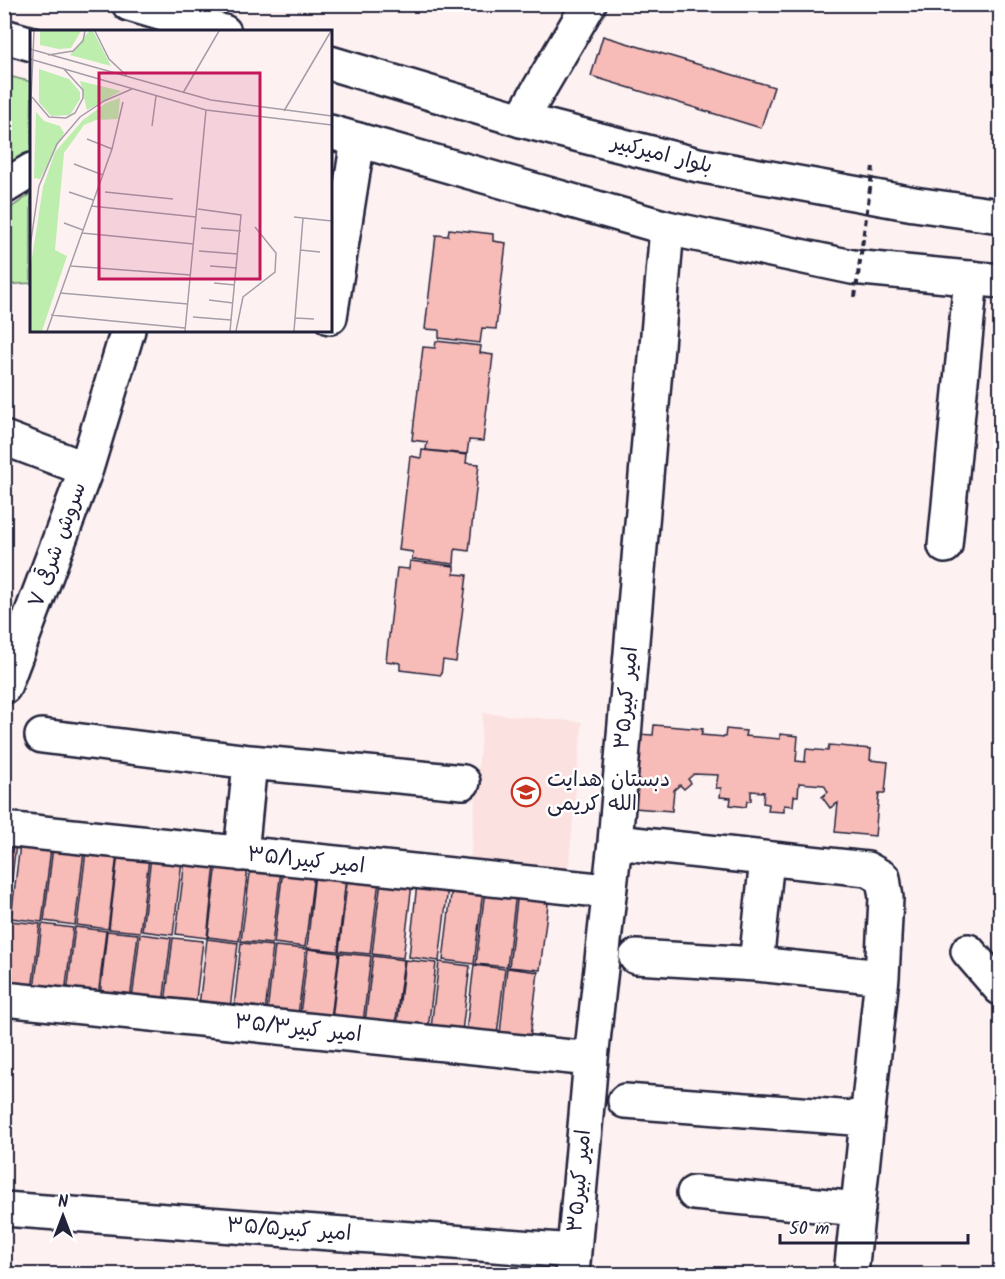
<svg xmlns="http://www.w3.org/2000/svg" width="1005" height="1279" viewBox="0 0 1005 1279" font-family="Kalam,'Playpen Sans Arabic',sans-serif">
	<style>
		.built { fill: #fbe1e0 }
		.green { fill: #bdeead; stroke: #708874; stroke-width: 1.5 }
		.building { fill: #f7bbb8; stroke: #22223b; stroke-width: 1.5 }
		.lines { fill: none; stroke-linecap: round; stroke-linejoin: round }
		.minor-casing { stroke: #22223b; stroke-width: 38 }
		.major-casing { stroke: #22223b; stroke-width: 38 }
		.highway-casing { stroke: #22223b; stroke-width: 38 }
		.minor { stroke: #fff; stroke-width: 33 }
		.major { stroke: #fff; stroke-width: 33 }
		.highway { stroke: #fff; stroke-width: 33 }
		.path-bridge { stroke: #22223b; stroke-width: 4; stroke-dasharray: 6 4.5; stroke-linecap: butt }
		.labels { text-anchor: middle; dominant-baseline: central; stroke-width: 5; stroke-linejoin: round; paint-order: stroke }
		.street-label { font-size: 21px; fill: #22223b; stroke: #fff }
		.poi-label { font-size: 21px; fill: #22223b; stroke: #fff; text-anchor: start }
		.inset-road { fill: none; stroke: #a59ea8; stroke-width: 1.5 }
		.view { fill: #c2185b; fill-opacity: 0.15; stroke: #c2185b; stroke-width: 3 }
		.inset-edge { fill: none; stroke: #22223b; stroke-width: 3 }
	</style>
	<rect width="100%" height="100%" fill="#fdf1f1"/>
	<filter id="ink" filterUnits="userSpaceOnUse"><feTurbulence type="fractalNoise" baseFrequency=".0167" numOctaves="2"/><feDisplacementMap in="SourceGraphic" scale="12" xChannelSelector="R" yChannelSelector="G"/><feConvolveMatrix kernelMatrix="1 2 1 2 8 2 1 2 1" color-interpolation-filters="sRGB"/></filter>
	<g filter="url(#ink)">
		<path class="built" d="M483,713L582,722L568,872L470,863Z"/>
		<path class="green" d="M4,75L32,82L31,160L4,178Z
			M31,194V283L5,285V212Z"/>
		<path class="building" d="M603,36L774,87L761,128L591,76Z
			M449,229L493,234V241L506,243L496,329L482,328L480,343L439,338V330L425,329L436,235L448,236Z
			M436,341L481,346L480,353L493,355L483,441L469,440L467,454L426,450L427,442L412,440L423,347L435,348Z
			M422,450L467,455L466,463L479,464L469,551L455,549L454,564L412,559L413,552L399,550L410,456L421,458Z
			M410,561L454,566V574L467,575L456,662L443,660L441,675L400,670V663L386,661L397,568L409,569Z
			M654,725L703,729L701,735L725,737L726,729L746,731L745,736L780,739V734L798,736L796,761L805,762L806,749L828,751L829,745L871,749L870,760L888,762L885,793H879L875,836L835,832L838,803L830,808L822,797L828,792L824,785L799,783L798,796H794L793,806L784,805V812L768,811L769,804L763,803L764,792L751,791V801H747L746,807L730,805L731,798L720,797L721,788H716L718,775L694,774L688,779L691,783L684,789L680,785L674,790L672,811L634,808L636,734L653,735Z
			M4,843L16,844L7,919L4,918Z
			M20,844L51,848L42,922L11,918Z
			M53,847L84,851L75,925L44,921Z
			M86,851L117,854L108,929L77,925Z
			M118,854L149,858L140,932L109,929Z
			M151,857L182,861L173,935L142,931Z
			M185,860L215,864L207,938L176,934Z
			M217,863L248,867L239,941L208,937Z
			M251,866L281,870L272,944L241,941Z
			M283,869L314,873L305,947L274,943Z
			M315,873L346,877L338,951L307,948Z
			M348,876L379,880L370,954L339,951Z
			M381,880L412,884L403,958L372,954Z
			M417,883L448,887L439,961L409,957Z
			M452,886L483,890L474,964L443,960Z
			M485,890L516,893L507,967L476,964Z
			M518,892L549,896L540,970L509,967Z
			M9,921L40,924L31,999L4,995V957Z
			M42,924L73,928L64,1002L33,998Z
			M75,927L106,931L97,1005L66,1002Z
			M107,931L138,934L129,1009L99,1005Z
			M140,934L171,938L162,1012L131,1008Z
			M173,938L203,941L194,1016L164,1012Z
			M207,939L238,943L229,1017L198,1014Z
			M241,943L273,946L264,1021L233,1017Z
			M275,946L306,949L297,1024L266,1020Z
			M308,949L339,953L330,1027L299,1023Z
			M340,953L371,956L362,1031L331,1027Z
			M373,956L404,960L394,1034L364,1030Z
			M405,960L436,963L427,1037L396,1034Z
			M439,962L470,966L461,1040L430,1036Z
			M474,965L505,969L496,1043L465,1040Z
			M507,968L538,972L529,1046L499,1043Z"/>
		<g class="lines">
			<g class="minor-casing">
				<path id="minor" d="M521,120L589,4
					M330,317L358,140
					M4,438L86,469
					M945,546L971,278
					M4,687L86,469L128,330
					M42,736L250,762L463,782
					M4,829L608,891
					M615,842L867,869L883,878L886,898L882,977L851,1274
					M241,854L250,762
					M968,951L1000,988
					M636,957L756,964L882,977
					M756,964L767,859
					M4,999L591,1059
					M625,1101L867,1119
					M694,1193L858,1209
					M4,1209L574,1251
					M572,1274L591,1059L615,842L667,228"/>
			</g>
			<g class="major-casing">
				<path id="major" d="M129,4L224,32
					M4,36L32,44
					M330,63L521,120L698,165L914,204L1000,216
					M330,132L667,228L852,267L1000,281"/>
			</g>
			<g class="highway-casing">
				<path id="highway" d="M162,4L177,18
					M4,187L32,170"/>
			</g>
			<use href="#minor" class="minor"/>
			<use href="#major" class="major"/>
			<use href="#highway" class="highway"/>
			<path class="path-bridge" d="M855,297L873,167"/>
		</g>
	</g>
	<defs>
		<g id="school-ring" transform="scale(1.5)"><circle r="9.5" fill="#fff" stroke="#c8321e" stroke-width="1.5"/><path d="M0-5L7-2L0 1L-7-2ZM-4 1L0 2.5L4 1V4Q0 6-4 4Z" fill="#c8321e"/></g>
	</defs>
	<g fill-rule="evenodd">
		<use href="#school-ring" x="526" y="792"/>
	</g>
	<g class="labels">
		<g class="street-label">
			<text transform="translate(662 155) rotate(14)">بلوار امیرکبیر</text>
			<text transform="translate(58 545) rotate(-70)">سروش شرقی ۷</text>
			<text transform="translate(627 698) rotate(-85)">امیر کبیر۳۵</text>
			<text transform="translate(306 861) rotate(6)">امیر کبیر۳۵/۱</text>
			<text transform="translate(298 1029) rotate(6)">امیر کبیر۳۵/۳</text>
			<text transform="translate(580 1181) rotate(-85)">امیر کبیر۳۵</text>
			<text transform="translate(289 1230) rotate(4)">امیر کبیر۳۵/۵</text>
		</g>
		<g class="poi-label">
			<text x="547" y="780">دبستان هدایت<tspan x="547" dy="24">الله کریمی</tspan></text>
		</g>
	</g>
	<g transform="translate(30 30)">
		<rect width="302" height="302" fill="#fdf1f1"/>
		<path d="M10,1H51L41,18L29,19L10,15ZM59,1H63L81,36L40,25ZM9,39L39,49L50,62V69L40,85L21,86L9,72ZM50,51L91,61L57,80ZM90,68L88,89L66,90L54,95L34,123L25,220L37,226L12,301H0V241L13,157L25,122L53,90L76,73ZM6,82L14,91L30,96L34,103L10,149L4,148Z" fill="#bdeead"/>
		<path class="inset-road" d="M65,1L79,29L97,46M0,19L181,70L302,86M18,25L43,21L53,11L55,1M0,29L176,80L302,95M153,63L189,1M2,67L19,87L36,88L45,83L53,68V60L33,38M254,81L301,1M0,93L4,1M122,96L126,66M57,109L82,119M44,134L73,145M39,162L63,170M75,162L143,169M61,176L166,187M168,179L211,185L200,301M264,187L302,191M34,193L53,200M171,198L211,201M52,203L164,214M0,217L9,156L27,114L50,87L74,71L102,59M270,220L290,222M169,221L208,224M41,236L161,245M180,236L207,238M184,253L205,255M30,263L158,274M179,270L203,273M21,285L155,298M163,287L201,290M265,288L284,289M17,301L82,119L93,72M155,301L176,80M206,301L213,267L245,242L246,223L225,197M264,301L273,188"/>
		<path class="view" d="M69,43H230V249H69Z"/>
		<rect width="302" height="302" class="inset-edge"/>
	</g>
	<rect width="1005" height="1279" fill="none" stroke="#fff" stroke-width="24"/>
	<rect x="12" y="12" width="981" height="1255" fill="none" stroke="#22223b" stroke-width="2" filter="url(#ink)"/>
	<g transform="translate(63 1216)" stroke="#ffffff" stroke-width="4.5" paint-order="stroke">
	<path d="M0-4.5L10 22L0 15L-10 22Z" fill="#22223b"/>
	<text y="-9" font-size="16" font-weight="bold" text-anchor="middle" fill="#22223b">N</text>
	</g>
	<path d="M780 1234v9h188v-9" fill="none" stroke="#22223b" stroke-width="3"/>
	<text x="789" y="1234" font-size="18" fill="#22223b" stroke="#ffffff" stroke-width="4.5" paint-order="stroke">50 m</text>
</svg>
